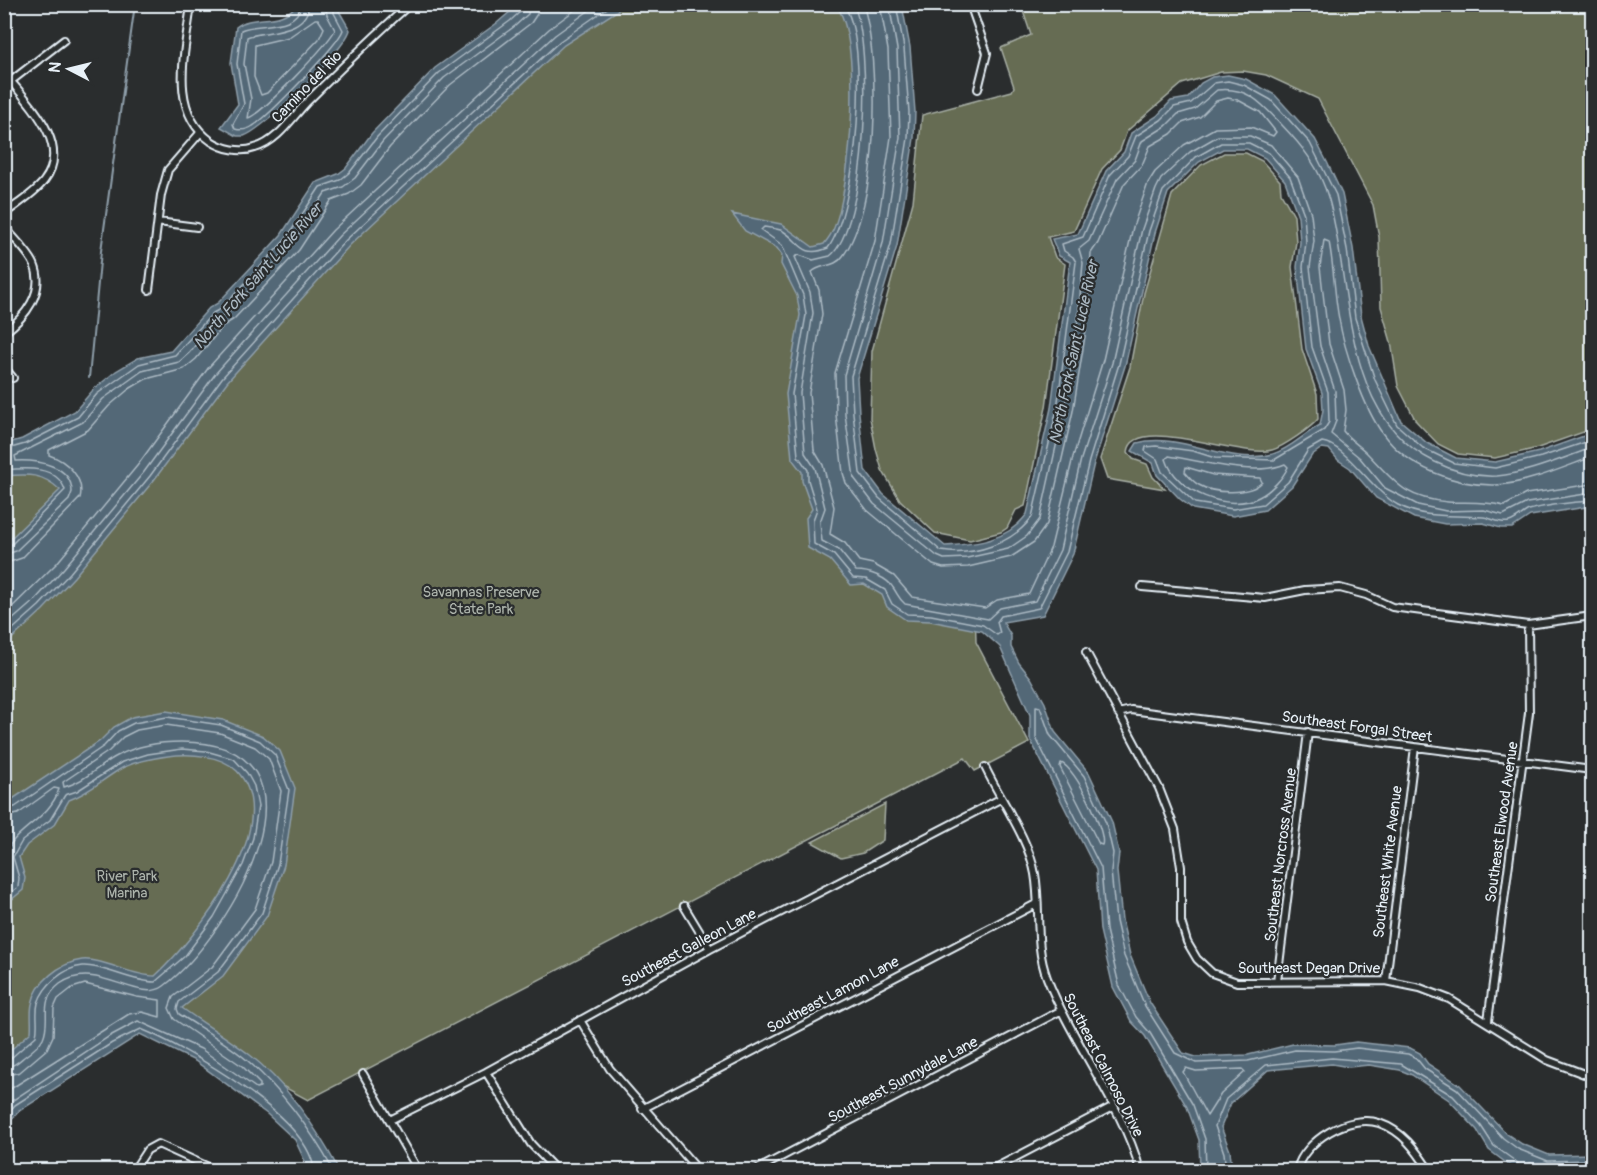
<svg xmlns="http://www.w3.org/2000/svg" width="1597" height="1175" viewBox="0 0 1597 1175" font-family="Pangolin,sans-serif">
	<style>
		.green { fill: #666c52; stroke: #a7aea5; stroke-width: 1.5 }
		.water { fill: #536877; stroke: #8f9fab; stroke-width: 1.5 }
		.lines { fill: none; stroke-linecap: round; stroke-linejoin: round }
		.shore { stroke: #acbac4; stroke-width: 1.5 }
		.stream { stroke: #8f9fab; stroke-width: 2 }
		.minor-casing { stroke: #e8f1f8; stroke-width: 10 }
		.minor { stroke: #2a2d2e; stroke-width: 6 }
		.labels { text-anchor: middle; dominant-baseline: central; stroke-width: 4.5; stroke-linejoin: round; paint-order: stroke }
		.street-label { font-size: 15px; fill: #e8f1f8; stroke: #2a2d2e }
		.park-label { font-size: 15px; fill: #aeb5ad; stroke: #2a2d2e }
		.water-label { font-size: 16px; font-style: italic; fill: #acbac4; stroke: #2a2d2e }
	</style>
	<rect width="100%" height="100%" fill="#2a2d2e"/>
	<filter id="ink" filterUnits="userSpaceOnUse"><feTurbulence type="fractalNoise" baseFrequency=".0167" numOctaves="2"/><feDisplacementMap in="SourceGraphic" scale="12" xChannelSelector="R" yChannelSelector="G"/><feConvolveMatrix kernelMatrix="1 2 1 2 8 2 1 2 1" color-interpolation-filters="sRGB"/></filter>
	<g filter="url(#ink)">
		<path class="green" d="M565,5H858L867,16L829,501L975,604L976,642L1029,743L975,771L965,758L308,1100L127,1002L5,1087V462L69,483Z
			M1021,5H1592V429L1538,448L1495,458L1458,454L1438,444L1416,421L1398,386L1391,342L1381,307L1379,237L1373,205L1318,99L1266,75L1243,71L1221,72L1182,84L1127,131L1120,150L1102,169L1074,231L1048,237L1055,257L1065,264L1046,407L1025,506L1016,510L1007,528L1001,532L970,540L935,533L900,500L882,470L876,449L870,418L872,351L913,202L922,115L1012,91L1014,87L1001,48L1031,35Z
			M1224,153H1246L1262,161L1280,181L1281,193L1294,216L1296,242L1292,267L1302,349L1317,394L1318,419C1312,427 1283,447 1272,450C1243,459 1132,413 1128,452L1133,459L1147,464L1153,477L1165,489L1107,479L1100,459L1130,367L1144,293L1172,195L1201,165Z
			M885,804L883,840L863,853L841,858L812,842Z"/>
		<path class="water" d="M296,5H339V11L350,30C344,51 266,128 244,136H237L221,127L238,104L231,63L236,27C253,13 281,26 296,5Z
			M518,5H626L564,45L350,245L227,382L154,480L74,577L43,610L5,645V544L60,490C43,473 27,474 5,476V444L22,439L75,411L93,390L116,371L138,358L171,351L209,308L218,303L281,235L315,183L338,174L346,168L372,133L435,68L497,23Z
			M836,5H902L910,47L915,112L914,138L897,246L857,378L859,413L865,470L883,494L945,546C977,544 1007,541 1027,514L1051,408L1070,262L1059,256L1052,239L1078,234L1106,171L1124,152L1131,133L1157,116L1171,101L1188,98L1201,83L1212,77L1228,75L1246,79L1275,95L1315,139L1327,162L1342,194L1353,248L1361,316L1369,346L1401,421L1427,443L1456,458L1495,462L1539,452L1592,433V506L1530,516L1512,528H1501L1483,523L1445,524L1414,518L1376,498L1350,468L1338,460L1329,449L1322,448L1312,455L1292,486L1265,510L1233,516L1193,509L1180,499L1157,475L1153,463L1132,451L1137,443C1182,431 1229,467 1273,454C1290,449 1305,433 1320,425L1323,410L1322,393L1306,349L1297,267L1300,242L1298,216L1285,181L1265,158L1247,149H1223L1199,162L1168,193L1155,233L1125,366L1094,463L1073,554L1043,615L1003,622L1011,636V647L1019,663L1031,678L1045,703L1055,732L1089,773L1112,822L1119,853L1117,871L1122,920L1130,955L1150,1003L1183,1053L1196,1057L1248,1055L1293,1044L1335,1045L1356,1042L1410,1048L1420,1053L1428,1064L1460,1085L1507,1134L1522,1144L1549,1155L1592,1154V1170H1527L1513,1168L1489,1150L1477,1130L1449,1100L1412,1075L1400,1070L1369,1065L1349,1067L1332,1064L1268,1070L1231,1103L1221,1127L1230,1151L1232,1170H1200L1199,1140L1187,1107L1145,1036L1131,1021L1113,987L1100,930L1096,870L1030,739V715L1000,647L982,631L930,621L906,620L887,607L882,595L864,584L851,585L830,560L808,548L806,518L812,509L802,481V472L792,459L786,394L800,315L797,296L781,264L782,255L777,248L745,231L732,214L781,224L813,247L824,244C828,239 832,233 834,228C851,186 863,40 836,5Z
			M166,711L223,720L263,736L280,751L295,788L284,865L267,916L223,976L182,1008C204,1024 228,1038 250,1055C287,1084 317,1129 339,1170H309L295,1140L267,1114L195,1061L140,1034L19,1111L5,1127V1055L31,1032C32,1023 30,1013 32,1004C36,982 60,963 82,960C103,958 131,976 155,976C195,939 287,825 237,771C222,755 190,753 168,756C154,758 137,761 124,767C105,777 90,793 69,800L55,824L27,845L19,857L25,878L23,890L5,905V804L100,741L114,727L132,717Z"/>
		<g class="lines">
			<path class="shore" d="M301,4C298,31 257,22 241,30L237,64L244,104L233,124L235,129C242,131 247,130 253,126C268,117 338,45 343,30L334,13L333,4
				M309,4C307,34 266,30 247,37L244,64L251,99L248,118C261,115 328,44 335,30L327,15L325,4
				M843,4C872,41 856,212 828,248C802,259 801,242 783,231C777,228 770,228 764,227L761,230L782,245L803,295L806,315L792,394L798,456L808,470V480L817,509L813,520L814,544L834,555L853,578L866,579L885,590L892,604L907,614L931,615L983,625L997,635L1000,633L997,622L1001,616L1039,608L1067,552L1089,461L1119,364L1149,231L1163,191L1196,157L1221,143H1249L1269,153L1290,177L1304,214L1306,242L1303,267L1312,347L1328,392L1329,422L1324,430L1274,460L1215,458L1193,451L1156,446L1146,447L1145,451L1157,459L1162,472L1195,503L1233,509L1263,504L1288,482L1308,450L1322,442C1345,444 1373,492 1398,505C1428,520 1451,514 1483,517C1492,518 1500,524 1509,522C1517,520 1522,513 1529,510C1548,505 1573,502 1592,501
				M853,4C874,44 867,228 830,256L813,260L799,255L795,257L810,292L813,313L800,393L805,453L815,468L825,508L820,522L822,541L839,550L856,571C869,571 887,577 894,589C898,595 899,599 905,604L988,619L1000,608L1035,601L1060,550L1081,459L1112,363L1142,229L1156,189L1161,179L1190,152L1218,136H1250L1271,145L1298,177L1311,214L1314,241L1310,267L1320,346L1335,391L1336,421L1331,434L1360,458L1385,488L1418,505L1446,511L1484,510L1503,515L1527,503L1592,493
				M863,4C881,61 879,208 843,256C835,268 820,264 812,272L819,290L822,314L809,393L814,450L823,465L834,507L830,534L845,543L859,561L873,564L894,576L912,597L985,608L997,600L1029,594L1051,547L1073,457L1103,360L1133,227L1148,183L1155,172L1184,145L1215,128L1251,127L1273,136L1276,132L1260,112L1238,100L1228,98L1216,101L1200,117L1182,123L1171,134L1150,146L1142,165L1124,184L1098,243L1091,253L1086,330L1073,411L1047,524L1034,542L1011,557L968,567L943,568L933,565L867,510L846,483L843,473L836,415L835,373L875,241L891,137L888,50L880,4
				M889,4L897,49L900,137L883,243L844,375L845,414L854,478L874,504L937,556L944,559L967,558L1008,549L1027,536L1040,519L1064,410L1077,330L1083,263L1079,249L1089,241L1117,179L1135,160L1142,141L1166,126L1178,114L1195,109L1217,90C1248,86 1262,104 1281,124C1303,147 1320,168 1329,200C1353,286 1340,417 1435,462C1453,471 1476,477 1497,476C1529,473 1562,458 1592,448
				M896,4L904,48L909,112L908,138L891,244L851,376L853,413L860,473L879,498L941,551C974,557 1013,543 1032,517L1057,409L1076,262L1073,257L1064,251L1062,244L1083,237L1110,175L1128,156L1136,136L1161,120L1174,107L1191,103L1214,83L1228,81L1244,85L1271,100L1310,143L1336,195L1347,249L1355,318L1375,380L1397,425L1423,448L1454,463L1495,468L1541,457L1592,440
				M315,19H318L324,28L319,39L267,93L261,95L254,77L255,45L289,37Z
				M4,450L25,444L78,417L97,394L139,364L175,355L213,313L222,308L286,239L320,187L340,180L350,172L377,137L439,73L510,21L521,11L522,4
				M1169,456C1201,461 1255,477 1285,464L1288,467C1283,478 1271,491 1259,497C1229,513 1176,492 1166,459Z
				M1592,457C1564,467 1526,484 1496,485C1455,486 1407,467 1383,434C1364,409 1344,349 1339,319C1334,293 1334,267 1329,242L1324,240L1320,267L1329,344L1344,390L1346,410L1343,431C1350,440 1359,445 1367,453C1394,481 1404,499 1448,502C1468,503 1484,501 1504,506L1526,494L1592,484
				M1186,467L1213,475L1260,478L1262,482C1250,495 1214,494 1199,485C1193,482 1189,476 1185,472Z
				M4,470C25,468 57,465 65,490L11,545L4,547
				M4,555L16,551L69,500L72,492C72,465 37,460 16,461L15,456L83,422L103,399L142,371L179,362L189,353L217,319L228,313L292,244L325,193L343,187L355,178L383,141L444,78L515,26L528,14L530,4
				M4,564L22,558L80,498C85,478 67,461 49,455V450L88,430L109,406L129,389L146,379L184,369L196,359L223,326L234,319L299,250L331,201L349,194L361,185L390,147L450,85L531,23L537,14L539,4
				M4,615L57,563L137,466L209,367L333,230L549,29L583,4
				M4,627L34,601L64,568L144,472L216,373L340,235L555,35L598,4
				M4,637L39,606L70,573L150,476L222,378L346,240L560,41L613,4
				M1061,763C1075,767 1107,832 1102,845L1099,844L1060,767Z
				M4,809L15,807L104,746L118,731L134,723L167,717L221,725L260,741L275,755L289,790L278,864L262,913L218,972L179,1002L177,1009L179,1014C202,1029 228,1043 248,1061C282,1091 311,1130 333,1170
				M4,817L18,814L54,788L59,789C50,820 11,830 6,855C4,864 10,874 11,883L4,889
				M4,898L18,887L19,878L13,857L22,841L50,820L65,795L77,791L122,762L148,754L182,749L206,751L234,759L247,773L254,786L258,806L253,838L243,865L214,917L185,956L155,982C131,982 103,965 83,966C63,968 44,985 38,1003C35,1014 39,1025 36,1036L11,1058L4,1060
				M4,1067C13,1067 18,1062 24,1057C31,1052 39,1046 43,1038C52,1018 37,1002 60,984C96,958 139,1005 164,986C232,935 342,742 181,742C161,742 137,746 119,755C100,764 85,782 64,787L63,782L109,751L123,737L137,730L166,725L220,733L255,747L269,759L281,791L271,862L255,909L212,967L173,997L169,1008L174,1019L242,1066L260,1084V1087L256,1088L201,1049L138,1021L108,1037L4,1106
				M1186,1068L1196,1071L1242,1069L1245,1072L1221,1094L1207,1116L1183,1072Z
				M4,1076L20,1072L47,1049L53,1036L54,1008L58,999L72,988L85,984L137,997L160,1000V1017L142,1012L129,1014L4,1093
				M4,1118L15,1105L112,1043L141,1029C187,1048 309,1117 314,1170
				M1206,1170L1205,1139L1193,1105L1150,1033L1136,1017L1119,985L1106,930L1101,868L1036,738V706L1040,707L1050,735L1084,776L1106,823L1113,853L1111,871L1116,921L1124,956L1145,1006L1175,1053L1196,1063L1248,1061L1295,1050L1334,1051L1357,1048L1408,1054L1416,1058L1425,1069L1457,1089L1503,1138L1518,1149L1548,1161L1592,1160
				M1226,1170L1224,1153L1215,1126L1226,1099L1266,1065L1332,1058L1401,1064L1453,1096L1481,1126L1494,1146L1518,1163L1520,1170
				M1528,1170L1530,1163L1559,1170L1592,1167"/>
			<path class="stream" d="M89,378L101,251L135,4"/>
			<g class="minor-casing">
				<path id="minor" d="M191,4C186,50 167,110 211,141C223,149 241,153 255,148C277,142 292,118 306,103C340,69 374,36 410,4
					M970,4L987,53L978,89
					M4,73C27,102 73,144 44,181C34,194 17,204 4,214
					M11,81L64,40
					M158,222L197,227
					M4,226C13,238 28,251 34,264C46,292 25,317 4,333
					M149,290L161,195L168,170L200,133
					M4,367L13,378
					M1142,587L1265,598L1305,590L1340,588L1366,595L1392,607L1528,625L1592,616
					M1086,652L1159,788L1175,829L1181,867V922L1187,942L1197,959L1212,973L1237,982L1386,981L1420,988L1449,999L1547,1060L1592,1077
					M1118,713L1131,710L1592,770
					M985,767C1000,799 1029,839 1035,874C1041,908 1034,944 1047,978C1072,1042 1123,1106 1140,1170
					M684,906L710,949
					M1277,981L1308,732
					M1386,981L1415,747
					M580,1020L610,1069L698,1170
					M1488,1021L1529,713L1528,625
					M486,1072L531,1144L556,1170
					M363,1074L418,1170
					M1589,1076L1592,1047
					M642,1109L1036,904
					M390,1120L486,1072L710,949L1000,799
					M134,1170L147,1150L158,1144L215,1170
					M756,1170L1060,1011
					M991,1170L1112,1107
					M1297,1170C1303,1141 1350,1113 1379,1123C1403,1131 1416,1150 1429,1170"/>
			</g>
			<use href="#minor" class="minor"/>
		</g>
	</g>
	<g class="labels">
		<g class="street-label">
			<text transform="translate(307 87) rotate(-46)">Camino del Rio</text>
			<text transform="translate(1357 727) rotate(8)">Southeast Forgal Street</text>
			<text transform="translate(1502 822) rotate(-82)">Southeast Elwood Avenue</text>
			<text transform="translate(1281 855) rotate(-83)">Southeast Norcross Avenue</text>
			<text transform="translate(1388 862) rotate(-83)">Southeast White Avenue</text>
			<text transform="translate(689 948) rotate(-28)">Southeast Galleon Lane</text>
			<text x="1309" y="968">Southeast Degan Drive</text>
			<text transform="translate(833 995) rotate(-28)">Southeast Lamon Lane</text>
			<text transform="translate(1103 1065) rotate(63)">Southeast Calmoso Drive</text>
			<text transform="translate(903 1080) rotate(-28)">Southeast Sunnydale Lane</text>
		</g>
		<g class="park-label">
			<text x="481" y="592">Savannas Preserve<tspan x="481" dy="17">State Park</tspan></text>
			<text x="127" y="876">River Park<tspan x="127" dy="17">Marina</tspan></text>
		</g>
		<g class="water-label">
			<text transform="translate(258 276) rotate(-49)">North Fork Saint Lucie River</text>
			<text transform="translate(1074 352) rotate(-78)">North Fork Saint Lucie River</text>
		</g>
	</g>
	<rect width="1597" height="1175" fill="none" stroke="#2a2d2e" stroke-width="24"/>
	<rect x="12" y="12" width="1573" height="1151" fill="none" stroke="#e8f1f8" stroke-width="2" filter="url(#ink)"/>
	<g transform="translate(69 69) rotate(277)" stroke="#2a2d2e" stroke-width="4.5" paint-order="stroke">
	<path d="M0-4.5L10 22L0 15L-10 22Z" fill="#e8f1f8"/>
	<text y="-9" font-size="16" font-weight="bold" text-anchor="middle" fill="#e8f1f8">N</text>
	</g>
</svg>
